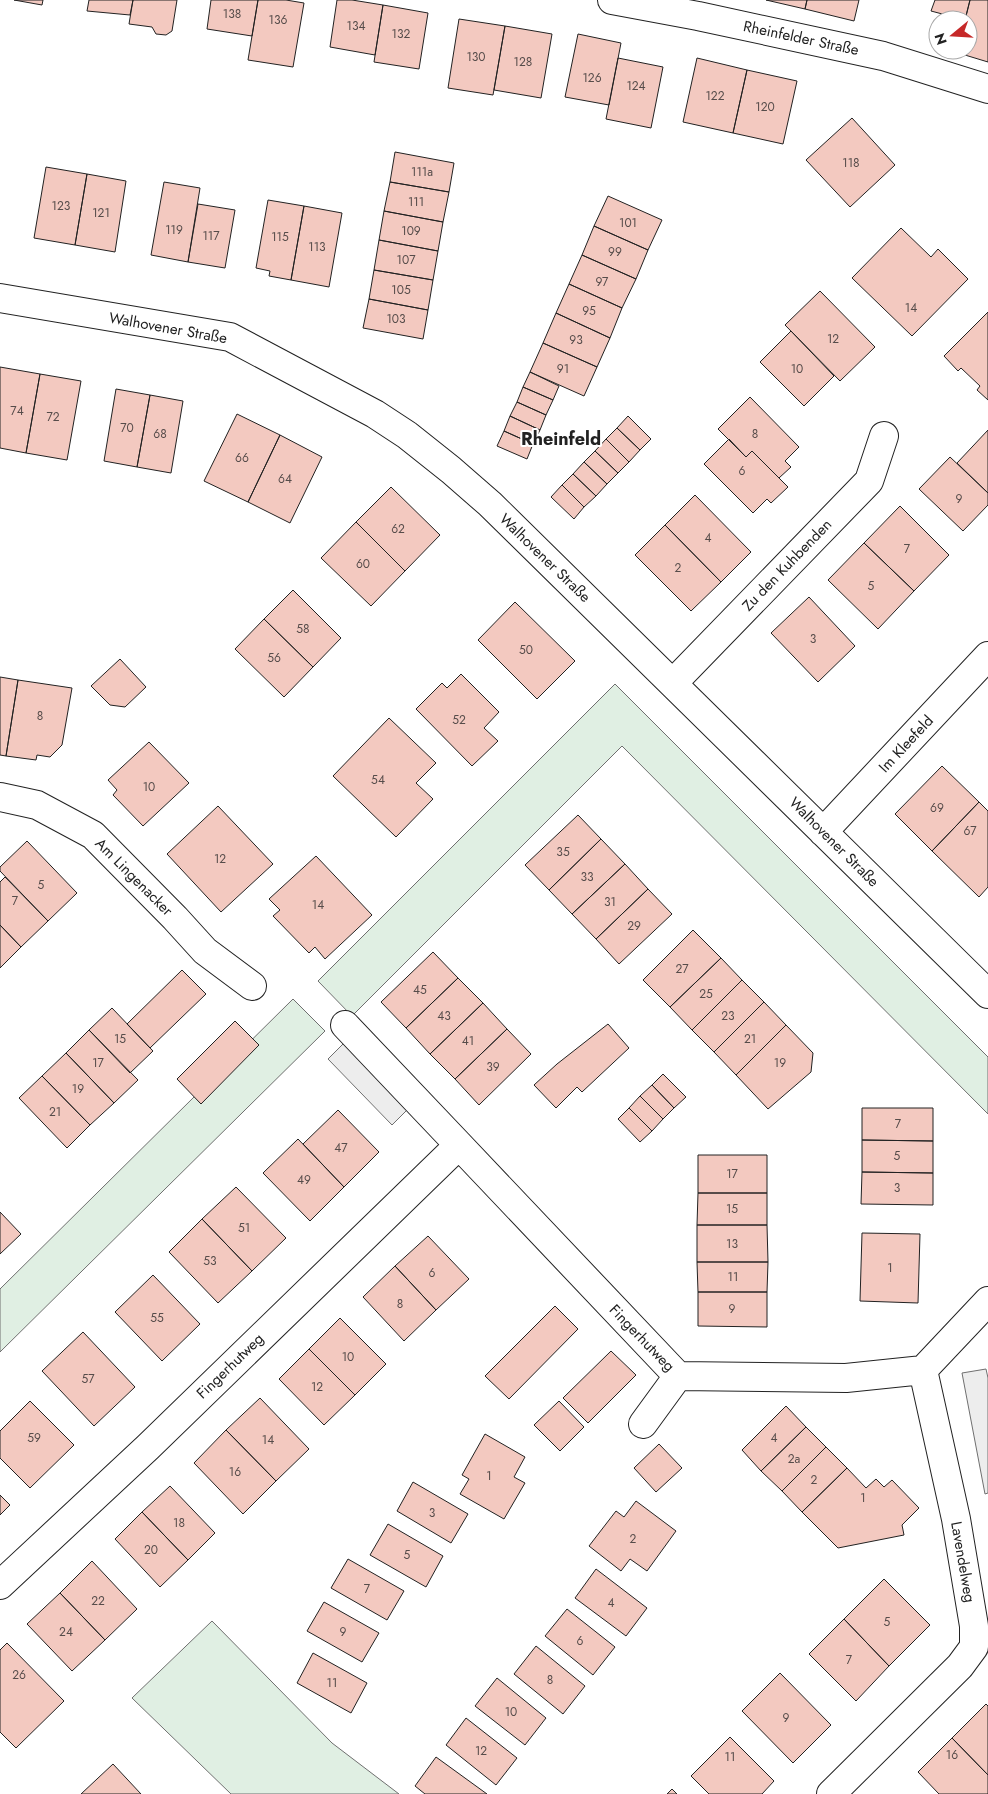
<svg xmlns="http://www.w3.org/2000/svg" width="988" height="1794" viewBox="0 0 988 1794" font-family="Jost,sans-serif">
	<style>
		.green { fill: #e0efe3; stroke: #6f6f6f }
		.parking { fill: #ededed; stroke: #6f6f6f }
		.building { fill: #f3c9c0; stroke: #222 }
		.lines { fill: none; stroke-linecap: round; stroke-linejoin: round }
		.street-casing { stroke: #222; stroke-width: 30 }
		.street { stroke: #fff; stroke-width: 28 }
		.labels { text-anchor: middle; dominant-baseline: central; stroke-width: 4; stroke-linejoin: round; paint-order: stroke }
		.number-label { font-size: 12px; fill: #564c4a }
		.street-label { font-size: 15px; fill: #222; stroke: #fff }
		.quarter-label { font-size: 18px; font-weight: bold; fill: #222; stroke: #fff }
	</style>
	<rect width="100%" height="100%" fill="#fff"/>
	<path class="green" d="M615,684L988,1057V1114L622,746L352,1016L318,981Z
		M293,999L325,1031L0,1352V1289Z
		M212,1621L332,1743L399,1794H231L132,1698Z"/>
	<path class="parking" d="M346,1041L409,1108L392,1125L328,1059Z
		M986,1369L988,1378V1493L985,1494L962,1373Z"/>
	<path class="building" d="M14,0H43L42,5Z
		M89,0H133L130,15L87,11Z
		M133,0H177L172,31L166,35L156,34L152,27L129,24Z
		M211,0H258L252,36L207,29Z
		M258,0H286L304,3L293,67L248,60Z
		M337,0H352L383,5L375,55L330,47Z
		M766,0H807L805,9Z
		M807,0H859L854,21L805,9Z
		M935,0H970L965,20L931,11Z
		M970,0H988V62L955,52L956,50H968V20H965Z
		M383,5L428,13L419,69L374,62Z
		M459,19L505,26L493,95L448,88Z
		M505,26L552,34L541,98L494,90Z
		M578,34L621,43L609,105L565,97Z
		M618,58L663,67L651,128L606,119Z
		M697,58L747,70L733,133L683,122Z
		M747,70L797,81L783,144L733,133Z
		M852,118L895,165L850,207L806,160Z
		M395,152L454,163L449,192L390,182Z
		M46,167L87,174L75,245L34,238Z
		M87,174L126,181L115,252L75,245Z
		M164,182L200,188L188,262L151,255Z
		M390,182L449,192L443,222L384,211Z
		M608,196L662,220L648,250L594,226Z
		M268,200L304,206L291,280L269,276L270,271L256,268Z
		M198,204L235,210L225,268L188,262Z
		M304,206L342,213L329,287L291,280Z
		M384,211L443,222L438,251L379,240Z
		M594,226L648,250L636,279L582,255Z
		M901,228L931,257L938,249L968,279L912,336L852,278Z
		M379,240L438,251L433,280L374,270Z
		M582,255L636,279L622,308L569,284Z
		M374,270L433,280L428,310L369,299Z
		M569,284L622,308L610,338L556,313Z
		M820,291L875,347L840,381L785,325Z
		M369,299L428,310L423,339L363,328Z
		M988,312V400L977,390L980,386L961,368L958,371L944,356Z
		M556,313L610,338L597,367L543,343Z
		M791,331L834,376L804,406L760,362Z
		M543,343L597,367L584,396L530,372Z
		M0,367L40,374L26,453L0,448Z
		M530,372L559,386L553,400L523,387Z
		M40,374L81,381L67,460L26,453Z
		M523,387L553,400L546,415L517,402Z
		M116,389L150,395L137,467L104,461Z
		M150,395L183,401L171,473L137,467Z
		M750,397L799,447L785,461L791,467L779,478L752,451L746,457L718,429Z
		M517,402L546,415L540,430L510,416Z
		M237,414L280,435L248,502L204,481Z
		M510,416L540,430L533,444L504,431Z
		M628,416L651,439L640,450L617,428Z
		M617,428L640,450L629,462L606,439Z
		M988,430V493L957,463Z
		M504,431L533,444L527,459L497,446Z
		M280,435L322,457L290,523L248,502Z
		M606,439L629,462L618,473L595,451Z
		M729,439L746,457L752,451L788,487L771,503L767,499L753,513L704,464Z
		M595,451L618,473L607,484L584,462Z
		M950,457L988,493V505L963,531L919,489Z
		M584,462L607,484L596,496L573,474Z
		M573,474L596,496L584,507L562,485Z
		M562,485L584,507L574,519L551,497Z
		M391,487L440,535L405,571L356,522Z
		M695,495L751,552L721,582L665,525Z
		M900,506L949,555L914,591L864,543Z
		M356,522L405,571L371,606L321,558Z
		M665,525L721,582L691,611L635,555Z
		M864,543L914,591L878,629L828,580Z
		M293,590L341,638L313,667L264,619Z
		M809,597L855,646L818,682L771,633Z
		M515,602L575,661L537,699L478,640Z
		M264,619L313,667L284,697L235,649Z
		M120,659L146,687L125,707L110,705L91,686Z
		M461,674L499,712L484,728L498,741L472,766L416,709L442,683L447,688Z
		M0,677L18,680L6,756L0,755Z
		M18,680L72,688L62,745L50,757L37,755L36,760L6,756Z
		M389,718L436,763L416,783L433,799L396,837L333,776Z
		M149,742L189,783L143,826L113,795L117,790L108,780Z
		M942,766L979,802L932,851L895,814Z
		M979,802L988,811V887L979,897L932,851Z
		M218,806L273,864L221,912L167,854Z
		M578,815L601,839L549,890L525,865Z
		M601,839L625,864L572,914L549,890Z
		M27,841L77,893L48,921L0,871V867Z
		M316,856L372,915L325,959L315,947L309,953L273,916L280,910L269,899Z
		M625,864L648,889L596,939L572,914Z
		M5,877L48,921L21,947L0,925V882Z
		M648,889L672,914L619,964L596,939Z
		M0,925L21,947L0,968Z
		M693,930L721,958L670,1007L643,980Z
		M433,952L458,978L406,1028L381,1002Z
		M721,958L742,980L692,1030L670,1007Z
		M182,970L206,994L150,1048L127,1024Z
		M458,978L483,1003L430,1054L406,1028Z
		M742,980L764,1002L714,1052L692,1030Z
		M764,1002L786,1025L736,1075L714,1052Z
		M483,1003L507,1029L455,1079L430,1054Z
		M112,1008L153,1051L130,1073L89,1030Z
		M235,1021L259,1045L201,1104L177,1079Z
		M608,1024L629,1048L582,1092L577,1087L556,1108L534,1085L557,1064Z
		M786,1025L813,1053L811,1072L768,1109L736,1075Z
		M507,1029L531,1054L479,1105L455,1079Z
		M89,1030L138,1080L114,1103L66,1053Z
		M66,1053L114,1103L90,1125L42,1076Z
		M663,1074L686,1097L674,1108L652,1085Z
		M42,1076L90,1125L67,1148L19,1098Z
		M652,1085L674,1108L663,1119L640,1096Z
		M640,1096L663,1119L652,1131L629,1108Z
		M629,1108L652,1131L640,1142L618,1119Z
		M862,1108H933V1141L862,1140Z
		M338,1110L379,1152L344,1187L303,1144Z
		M298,1139L344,1187L310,1221L263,1173Z
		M862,1140L933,1141V1173L862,1172Z
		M698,1155H767V1193H698Z
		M862,1172L933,1173V1205L861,1204Z
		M236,1187L286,1238L252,1271L202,1219Z
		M698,1193H767V1225H697Z
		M0,1212L21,1234L0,1254Z
		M202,1219L252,1271L218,1303L169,1252Z
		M697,1225H767L768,1262H697Z
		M862,1233L920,1234L918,1303L860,1301Z
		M428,1236L469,1279L436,1310L395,1266Z
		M697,1262H768L767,1292H698Z
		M395,1266L436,1310L404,1341L363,1297Z
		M153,1275L200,1324L162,1361L115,1312Z
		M698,1292H767V1327L698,1326Z
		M555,1306L578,1329L509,1399L485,1376Z
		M340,1318L386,1364L355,1395L309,1349Z
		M83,1332L135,1387L94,1426L42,1371Z
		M309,1349L355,1395L324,1425L279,1379Z
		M611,1351L636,1375L588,1423L563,1398Z
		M260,1398L309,1449L276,1481L226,1430Z
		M30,1401L74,1445L30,1488L0,1458V1431Z
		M559,1401L584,1427L560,1451L534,1425Z
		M786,1406L806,1427L761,1471L742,1450Z
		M806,1427L826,1447L782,1491L761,1471Z
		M226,1430L276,1481L243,1514L194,1463Z
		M485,1434L525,1457L514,1477L525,1483L504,1519L460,1494L469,1479L462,1475Z
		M659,1444L682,1468L656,1492L634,1468Z
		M826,1447L847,1468L802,1512L782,1491Z
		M847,1468L866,1488L876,1479L884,1487L892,1480L919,1508L902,1525L904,1535L838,1548L802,1512Z
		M413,1482L468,1514L451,1543L397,1511Z
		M170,1486L215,1533L188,1560L142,1512Z
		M0,1495L10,1505L0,1515Z
		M636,1501L676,1531L647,1571L630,1559L621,1571L589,1546L616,1511L624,1517Z
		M142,1512L188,1560L160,1587L115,1539Z
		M388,1524L443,1556L426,1587L370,1555Z
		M348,1559L404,1591L387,1620L331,1588Z
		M92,1561L137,1609L105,1640L60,1593Z
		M596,1569L647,1608L626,1636L575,1598Z
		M884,1579L930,1625L889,1666L844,1619Z
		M60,1593L105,1640L72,1671L27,1624Z
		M324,1602L379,1633L362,1662L307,1631Z
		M567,1609L615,1647L593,1675L545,1636Z
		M844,1619L889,1666L856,1701L809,1654Z
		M7,1643L64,1701L16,1748L0,1732V1650Z
		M536,1646L585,1686L563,1714L514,1674Z
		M313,1653L367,1683L351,1713L297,1683Z
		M780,1673L831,1725L793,1763L742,1711Z
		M497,1678L546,1718L525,1745L475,1706Z
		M986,1704L988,1706V1775L952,1738Z
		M466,1718L517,1758L496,1785L446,1745Z
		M730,1737L774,1781L762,1794H709L691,1776Z
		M952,1738L988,1775V1794H939L918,1772Z
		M436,1757L487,1794H425L415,1786Z
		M113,1764L141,1794H81Z
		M672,1789L677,1794H667Z"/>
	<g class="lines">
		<g class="street-casing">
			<path id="street" d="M612,0L698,16L883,56L988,89
				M0,298L230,337L375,414L407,435L451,470L490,504L988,994
				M673,683L869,481L884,436
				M0,797L37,805L93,835L175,918L205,951L252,986
				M823,832L988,656
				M345,1025L459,1145
				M643,1424L678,1376
				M0,1585L148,1447L459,1145L678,1376L846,1378L923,1370
				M831,1794L960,1666L974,1647V1626L956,1519L923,1370L988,1301"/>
		</g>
		<use href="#street" class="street"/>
	</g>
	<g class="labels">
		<g class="number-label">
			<text x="232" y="14">138</text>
			<text x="278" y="20">136</text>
			<text x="356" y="26">134</text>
			<text x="401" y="34">132</text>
			<text x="476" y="57">130</text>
			<text x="523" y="62">128</text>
			<text x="592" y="78">126</text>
			<text x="636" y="86">124</text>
			<text x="715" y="96">122</text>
			<text x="765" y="107">120</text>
			<text x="851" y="163">118</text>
			<text x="422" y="172">111a</text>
			<text x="416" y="202">111</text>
			<text x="61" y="206">123</text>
			<text x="101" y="213">121</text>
			<text x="628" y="223">101</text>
			<text x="174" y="230">119</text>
			<text x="411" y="231">109</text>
			<text x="211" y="236">117</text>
			<text x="280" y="237">115</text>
			<text x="317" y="247">113</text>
			<text x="615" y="252">99</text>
			<text x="406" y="260">107</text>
			<text x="602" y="282">97</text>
			<text x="401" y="290">105</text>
			<text x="911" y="308">14</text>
			<text x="589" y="311">95</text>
			<text x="396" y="319">103</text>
			<text x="833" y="339">12</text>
			<text x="576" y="340">93</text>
			<text x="563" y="369">91</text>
			<text x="797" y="369">10</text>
			<text x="17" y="411">74</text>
			<text x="53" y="417">72</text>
			<text x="127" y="428">70</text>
			<text x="160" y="434">68</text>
			<text x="755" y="434">8</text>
			<text x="242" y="458">66</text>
			<text x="742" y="471">6</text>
			<text x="285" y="479">64</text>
			<text x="959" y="499">9</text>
			<text x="398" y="529">62</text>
			<text x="708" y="538">4</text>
			<text x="907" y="549">7</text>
			<text x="363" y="564">60</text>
			<text x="678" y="568">2</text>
			<text x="871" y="586">5</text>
			<text x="303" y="629">58</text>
			<text x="813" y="639">3</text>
			<text x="526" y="650">50</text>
			<text x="274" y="658">56</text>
			<text x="40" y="716">8</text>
			<text x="459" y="720">52</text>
			<text x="378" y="780">54</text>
			<text x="149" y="787">10</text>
			<text x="937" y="808">69</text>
			<text x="970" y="831">67</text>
			<text x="563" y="852">35</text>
			<text x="220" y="859">12</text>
			<text x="587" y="877">33</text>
			<text x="41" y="885">5</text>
			<text x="15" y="901">7</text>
			<text x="610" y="902">31</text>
			<text x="318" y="905">14</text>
			<text x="634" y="926">29</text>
			<text x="682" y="969">27</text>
			<text x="420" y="990">45</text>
			<text x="706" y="994">25</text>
			<text x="444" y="1016">43</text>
			<text x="728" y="1016">23</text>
			<text x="120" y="1039">15</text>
			<text x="750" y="1039">21</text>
			<text x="468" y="1041">41</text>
			<text x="98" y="1063">17</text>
			<text x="780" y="1063">19</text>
			<text x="493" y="1067">39</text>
			<text x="78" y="1089">19</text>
			<text x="55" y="1112">21</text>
			<text x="898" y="1124">7</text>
			<text x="341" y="1148">47</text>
			<text x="897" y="1156">5</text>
			<text x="732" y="1174">17</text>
			<text x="304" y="1180">49</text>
			<text x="897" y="1188">3</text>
			<text x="732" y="1209">15</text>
			<text x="244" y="1228">51</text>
			<text x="732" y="1244">13</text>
			<text x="210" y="1261">53</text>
			<text x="890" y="1268">1</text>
			<text x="432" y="1273">6</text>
			<text x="733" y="1277">11</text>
			<text x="400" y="1304">8</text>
			<text x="732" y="1309">9</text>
			<text x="157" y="1318">55</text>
			<text x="348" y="1357">10</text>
			<text x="88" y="1379">57</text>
			<text x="317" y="1387">12</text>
			<text x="34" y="1438">59</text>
			<text x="774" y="1438">4</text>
			<text x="268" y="1440">14</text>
			<text x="794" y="1459">2a</text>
			<text x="235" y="1472">16</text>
			<text x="489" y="1476">1</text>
			<text x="814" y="1480">2</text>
			<text x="863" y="1498">1</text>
			<text x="432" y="1513">3</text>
			<text x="179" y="1523">18</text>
			<text x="633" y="1539">2</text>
			<text x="151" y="1550">20</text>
			<text x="407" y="1555">5</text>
			<text x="367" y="1589">7</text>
			<text x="98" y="1601">22</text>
			<text x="611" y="1603">4</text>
			<text x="887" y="1622">5</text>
			<text x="66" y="1632">24</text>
			<text x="343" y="1632">9</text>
			<text x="580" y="1641">6</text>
			<text x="849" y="1660">7</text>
			<text x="19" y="1675">26</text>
			<text x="550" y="1680">8</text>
			<text x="332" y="1683">11</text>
			<text x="511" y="1712">10</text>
			<text x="786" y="1718">9</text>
			<text x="481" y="1751">12</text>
			<text x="952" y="1755">16</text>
			<text x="730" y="1757">11</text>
		</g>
		<g class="street-label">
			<text transform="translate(801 38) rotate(12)">Rheinfelder Straße</text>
			<text transform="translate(168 328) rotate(10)">Walhovener Straße</text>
			<text transform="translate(545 558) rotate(44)">Walhovener Straße</text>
			<text transform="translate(787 565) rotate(-46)">Zu den Kuhbenden</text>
			<text transform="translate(906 744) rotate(-47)">Im Kleefeld</text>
			<text transform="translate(834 842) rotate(45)">Walhovener Straße</text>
			<text transform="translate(134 877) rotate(45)">Am Lingenacker</text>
			<text transform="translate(642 1338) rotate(46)">Fingerhutweg</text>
			<text transform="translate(230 1366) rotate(-44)">Fingerhutweg</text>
			<text transform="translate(963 1562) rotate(80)">Lavendelweg</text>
		</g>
		<g class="quarter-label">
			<text x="561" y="439">Rheinfeld</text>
		</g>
	</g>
	<g transform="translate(953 35) rotate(252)"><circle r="24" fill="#ffffff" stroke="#a7a7a7"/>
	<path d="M0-4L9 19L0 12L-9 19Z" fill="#c62828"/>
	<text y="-8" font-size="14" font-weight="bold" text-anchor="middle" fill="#222222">N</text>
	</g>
</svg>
